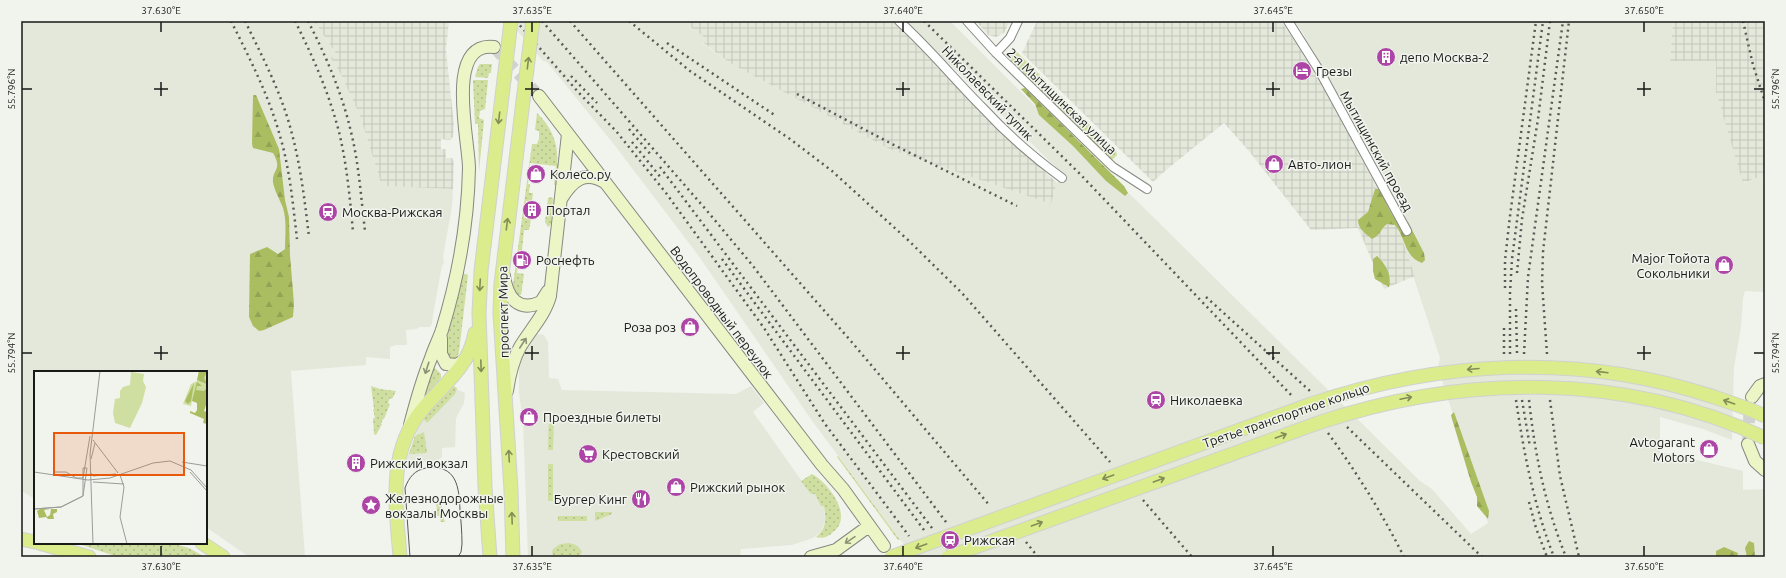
<svg xmlns="http://www.w3.org/2000/svg" width="1786" height="578" viewBox="0 0 1786 578" font-family="Ubuntu,sans-serif">
	<style>
		.built { fill: #e4e8db }
		.industrial { fill: url(#industrial-grid) }
		.grass { fill: url(#grass-dots) }
		.forest { fill: url(#forest-firs) }
		.lines { fill: none; stroke-linecap: round; stroke-linejoin: round }
		.secondary-tunnel { stroke: #d1d2cd; stroke-width: 12; stroke-dasharray: 12 6; stroke-linecap: butt }
		.minor-casing { stroke: #868882; stroke-width: 10 }
		.secondary-casing { stroke: #868882; stroke-width: 14 }
		.primary-casing { stroke: #d1d1d1; stroke-width: 15 }
		.minor { stroke: #fff; stroke-width: 8 }
		.secondary { stroke: #ecf5c6; stroke-width: 12 }
		.primary { stroke: #daec8c; stroke-width: 13 }
		.tram { stroke: #595956; stroke-width: 1 }
		.rail { stroke: #595956; stroke-width: 2.5; stroke-dasharray: 2 4; stroke-linecap: butt }
		.primary-bridge-casing { stroke: #d1d1d1; stroke-width: 15; stroke-linecap: butt }
		.primary-bridge { stroke: #daec8c; stroke-width: 13 }
		.oneway { stroke: #838d57 }
		.oneway2 { stroke: #8d9277 }
		.ticks { fill: none; stroke: #191917; stroke-width: 1.5 }
		.labels { text-anchor: middle; dominant-baseline: central; stroke-width: 3; stroke-linejoin: round; paint-order: stroke }
		.poi-label { font-size: 13px; fill: #191917; stroke: #f1f3ed; text-anchor: start }
		.street-label { font-size: 13px; fill: #191917; stroke: #f1f3ed }
		.inset-road { fill: none; stroke: #9b9c97; stroke-width: 1 }
		.view { fill: #e8590c; fill-opacity: 0.15; stroke: #e8590c; stroke-width: 2 }
		.inset-edge { fill: none; stroke: #191917; stroke-width: 2 }
		.neatline { fill: none; stroke: #191917; stroke-width: 1.5 }
		.ticks-label { font-size: 10px; text-anchor: middle; fill: #191917 }
	</style>
	<defs>
		<pattern id="industrial-grid" width="8" height="8" patternUnits="userSpaceOnUse"><rect width="8" height="8" fill="#e4e8db"/><path d="M0 4h8M4 0v8" fill="none" stroke="#c3c6bb"/></pattern>
		<pattern id="grass-dots" width="8" height="8" patternUnits="userSpaceOnUse"><rect width="8" height="8" fill="#cfdea1"/><path d="M2 2h.1M6 6h.1" fill="none" stroke="#b1be8a" stroke-width="1.8" stroke-linecap="round"/></pattern>
		<pattern id="forest-firs" width="22" height="20" patternUnits="userSpaceOnUse"><rect width="22" height="20" fill="#aabe61"/><path d="M5 1l3.5 6h-7zM16 11l3.5 6h-7z" fill="#92a354"/></pattern>
	</defs>
	<rect width="100%" height="100%" fill="#f1f3ed"/>
	<path class="built" d="M21,21H314L337,55L332,59L341,75L360,116L382,186L453,189L452,207L443,256L444,264L442,265L433,315L432,324L430,327H419L417,329L406,330L407,345H396L390,347V359L366,357V365L291,371L305,557H249L206,527V372H35V499L21,491Z
		M509,21H683L705,38L702,43L730,63L889,149L1051,204L1057,183L1064,175L905,21H950L1034,105L1136,200L1420,481L1432,489L1471,534L1488,523L1438,368L1440,358L1396,223L1406,216L1368,146L1303,37L1305,36L1294,21H1673L1670,61H1716V92L1744,183L1765,175V292L1745,291L1743,298L1741,327L1734,367L1732,440L1703,429L1660,417V453L1672,454L1743,471V490L1765,489V557H913L813,422L698,255L616,147L547,62L543,61Z
		M538,334L544,335L548,342L549,378L558,379L562,390L736,394L751,386L764,403L753,412L811,494H815L821,505L824,506L825,521L821,532L813,538L792,545L741,549L740,557H528L523,422L519,393V369L520,356L534,335Z
		M455,386L458,390L465,393L464,403L456,418L455,447L442,448V457L437,461L412,463L403,469L422,417Z"/>
	<path class="industrial" d="M314,21H449L446,50L454,125L453,137L450,140L441,139V149H446V158H452L454,161L453,189L382,186L360,116L341,75L331,58L337,55Z
		M683,21H896L922,48L921,49L937,65V68H939L965,96L1057,183L1051,204L889,149L730,63L702,42L705,38Z
		M976,21H1010L1004,33L996,37L988,35Z
		M1037,21H1281L1315,71L1396,223L1415,276L1384,289L1358,228L1311,230L1248,150L1224,123L1166,170L1153,182L1022,53Z
		M1673,21H1765V175L1743,183L1716,92V61H1670Z"/>
	<path class="grass" d="M1016,51L1047,82L1035,85L1008,59V54Z
		M480,64H492L491,73H489L488,78L475,77L478,67Z
		M473,80H488L485,109L480,111L479,118L484,120L479,171L478,124H475Z
		M1049,84L1116,151L1117,155L1112,160L1039,91L1040,87Z
		M537,113C551,126 559,144 557,163H560L556,185H554L556,166L530,163L528,184H530L529,193H533L532,201H526L524,218L531,219L529,230H524L522,250H519L517,273L524,274L521,295L515,294L513,285L532,144H537L539,139V131L535,130Z
		M552,197L553,199L551,224L548,227L545,222L548,198Z
		M461,273L468,275L459,352L456,360H449L445,348Z
		M434,367L441,374V378L424,397L422,396Z
		M371,386L380,389L396,391L392,399L390,398L388,403L390,404L384,419H383L381,424H382L376,435L374,434L373,418H375L373,409H374Z
		M453,386L457,388L455,394L427,423L422,417Z
		M549,414H554L553,450H548Z
		M424,432L427,453L409,454L415,436Z
		M838,456L900,540H898L837,457Z
		M548,464H553V501H548Z
		M812,474C829,483 854,517 833,532C828,537 823,539 816,537C827,529 826,518 824,506H821L815,494H811L801,481Z
		M440,501L442,508H444L443,516L445,522H441L439,516H436L437,508L435,502Z
		M595,512H612V514L595,521Z
		M558,516H587V521H558Z
		M76,543H171L189,548L205,557H118Z
		M569,543C575,544 579,546 582,552L579,557L553,556L552,552L553,549L560,544Z"/>
	<path class="forest" d="M1025,88L1124,186L1128,193L1125,196L1106,181L1073,146L1039,115L1035,104L1021,89Z
		M253,95H256L279,149L285,200L289,217L290,255L294,304L293,317L264,330L259,331L253,326L249,317L250,254L267,247L278,254L285,249C285,236 287,221 283,208C280,200 274,190 273,182C272,169 283,170 273,153L253,148L252,144Z
		M1375,189H1379C1386,199 1389,215 1400,223L1408,222L1424,253L1425,260L1422,263C1404,257 1406,238 1395,225L1387,224C1380,229 1382,234 1372,239C1366,234 1358,229 1358,220L1368,212Z
		M1377,256C1386,265 1392,274 1389,287L1375,279L1373,271V259Z
		M1454,412L1489,511L1488,519L1477,506V497L1471,482L1452,419L1451,415Z
		M1749,541L1754,543L1755,557H1747L1745,548Z
		M1724,547L1738,553L1737,557H1716V551Z"/>
	<g class="lines">
		<path class="secondary-tunnel" d="M494,47L539,96
			M1748,441L1750,401"/>
		<g class="minor-casing">
			<path id="minor" d="M899,21C929,48 954,79 982,107C1006,133 1033,157 1062,178
				M967,21L996,53L1113,167L1147,189
				M1288,21L1319,70L1407,231
				M996,53L1010,38L1018,21"/>
		</g>
		<g class="secondary-casing">
			<path id="secondary" d="M539,96L822,465L843,489L884,546
				M561,199C572,181 585,169 606,183
				M504,276C507,297 518,313 541,302L548,291
				M441,338V354L446,364L457,365L466,359
				M507,391C509,377 513,360 520,347C530,330 545,315 550,296L568,134
				M1752,397L1760,386L1765,384
				M410,425C416,402 422,380 431,358C434,348 439,339 442,330C458,278 468,222 469,168C469,141 444,41 494,47
				M1748,444L1755,461L1765,470
				M811,557L836,550L869,526"/>
		</g>
		<g class="primary-casing">
			<path id="primary" d="M21,539L35,542
				M39,543L89,557
				M202,543L223,557
				M400,557C396,506 387,452 422,410C444,383 468,369 475,333
				M490,557L485,487L479,313L481,271L504,80
				M513,557L511,490L500,313L501,284L523,101"/>
		</g>
		<use href="#minor" class="minor"/>
		<use href="#secondary" class="secondary"/>
		<use href="#primary" class="primary"/>
		<path class="tram" d="M410,557L405,488C409,477 415,470 426,468C457,464 459,487 460,510C461,521 462,533 462,544L461,552L458,557"/>
		<path class="rail" d="M231,21C250,59 269,96 280,136C290,170 293,205 297,239
			M245,21C263,58 282,94 292,134C301,168 305,203 309,237
			M295,21C313,57 329,93 339,132C347,165 350,199 353,232
			M308,21C326,56 342,93 351,132C359,164 361,198 365,231
			M516,21L579,93L616,131L666,193L764,328L825,424L909,536
			M542,21L708,212L753,266L946,522
			M570,21L850,340L990,506
			M629,21L690,71L790,139L832,171L908,240L962,293L1110,462
			M924,21L1080,174L1293,397
			M1743,21L1753,65L1765,102
			M667,43L776,116
			M571,76L597,103
			M797,94L892,144L1017,206
			M629,129L652,156
			M632,142L662,179
			M660,167L932,528
			M722,259L924,530
			M1517,273L1522,219L1538,119L1550,21
			M1505,288V260L1510,216L1536,21
			M1206,297L1310,391
			M1516,309L1517,353
			M1504,354V328
			M1510,354V293L1512,259L1543,21
			M1524,354L1528,277L1563,21
			M1547,354L1542,283L1543,252L1569,21
			M1516,400C1524,454 1534,506 1554,557
			M1522,400L1530,447
			M1529,400C1535,455 1545,505 1566,557
			M1550,400L1560,476L1579,557
			M1347,427L1482,557
			M1328,433C1357,473 1382,513 1404,557
			M1143,500L1192,557
			M1529,502L1536,528L1547,557
			M1026,542L1038,557"/>
		<g class="primary-bridge-casing">
			<path id="primary-bridge" d="M504,80L511,21
				M523,101L533,21
				M891,557L1311,404C1441,360 1580,353 1711,396C1729,402 1748,408 1765,416
				M948,557L1318,423C1464,374 1623,372 1765,438"/>
		</g>
		<use href="#primary-bridge" class="primary-bridge"/>
	</g>
	<defs><path id="oneway-shaft" d="M-6 0H5M1.5-3L5.5 0L1.5 3" fill="none" stroke-width="1.6" stroke-linecap="round" stroke-linejoin="round"/></defs>
	<g class="oneway">
		<use href="#oneway-shaft" transform="translate(528 63) rotate(-83)"/>
		<use href="#oneway-shaft" transform="translate(499 118) rotate(97)"/>
		<use href="#oneway-shaft" transform="translate(507 224) rotate(-83)"/>
		<use href="#oneway-shaft" transform="translate(480 285) rotate(93)"/>
		<use href="#oneway-shaft" transform="translate(481 366) rotate(88)"/>
		<use href="#oneway-shaft" transform="translate(1473 369) rotate(175)"/>
		<use href="#oneway-shaft" transform="translate(1602 372) rotate(-173)"/>
		<use href="#oneway-shaft" transform="translate(1406 398) rotate(-12)"/>
		<use href="#oneway-shaft" transform="translate(1729 402) rotate(-161)"/>
		<use href="#oneway-shaft" transform="translate(1281 436) rotate(-20)"/>
		<use href="#oneway-shaft" transform="translate(509 456) rotate(-93)"/>
		<use href="#oneway-shaft" transform="translate(1108 477) rotate(160)"/>
		<use href="#oneway-shaft" transform="translate(1159 480) rotate(-20)"/>
		<use href="#oneway-shaft" transform="translate(512 518) rotate(-92)"/>
		<use href="#oneway-shaft" transform="translate(1037 524) rotate(-20)"/>
		<use href="#oneway-shaft" transform="translate(921 546) rotate(160)"/>
	</g>
	<g class="oneway2">
		<use href="#oneway-shaft" transform="translate(523 343) rotate(-57)"/>
		<use href="#oneway-shaft" transform="translate(427 368) rotate(108)"/>
		<use href="#oneway-shaft" transform="translate(850 540) rotate(146)"/>
	</g>
	<path class="ticks" d="M161,22V32M532,22V32M903,22V32M1273,22V32M1644,22V32M161,82V96M532,82V96M903,82V96M1273,82V96M1644,82V96M22,89H32M154,89H168M525,89H539M896,89H910M1266,89H1280M1637,89H1651M1754,89H1764M161,346V360M532,346V360M903,346V360M1273,346V360M1644,346V360M22,353H32M154,353H168M525,353H539M896,353H910M1266,353H1280M1637,353H1651M1754,353H1764M161,546V556M532,546V556M903,546V556M1273,546V556M1644,546V556"/>
	<defs>
		<g id="building-disc" transform="scale(1)"><circle r="9.5" fill="#ad45a7" stroke="#f1f3ed"/><path d="M-4-6H4V6H1V3H-1V6H-4ZM-2.5-4.3h1.7v1.8h-1.7ZM.8-4.3h1.7v1.8H.8ZM-2.5-1h1.7V.8h-1.7ZM.8-1h1.7V.8H.8Z" fill="#fff"/></g>
		<g id="hotel-disc" transform="scale(1)"><circle r="9.5" fill="#ad45a7" stroke="#f1f3ed"/><path d="M-6-4.5h1.5V1H6V5H4.5V3h-9V5H-6ZM-4 0a1.8 1.8 0 1 1 3.6 0ZM.5 0V-2.5h3Q6-2.5 6 0Z" fill="#fff"/></g>
		<g id="shop-disc" transform="scale(1)"><circle r="9.5" fill="#ad45a7" stroke="#f1f3ed"/><path d="M-5-2.5h2.3a2.7 3.5 0 0 1 5.4 0H5L5.5 6h-11ZM-1.5-2.5h3a1.5 2.3 0 0 0-3 0Z" fill="#fff"/></g>
		<g id="station-disc" transform="scale(1)"><circle r="9.5" fill="#ad45a7" stroke="#f1f3ed"/><path d="M-3-6H3Q5-6 5-4V2Q5 4 3 4L4.5 6H3L1.5 4h-3L-3 6H-4.5L-3 4Q-5 4-5 2V-4Q-5-6-3-6ZM-3.5-4v3h7v-3ZM-3.5 1v1.5H-2V1ZM2 1v1.5H3.5V1Z" fill="#fff"/></g>
		<g id="fuel-disc" transform="scale(1)"><circle r="9.5" fill="#ad45a7" stroke="#f1f3ed"/><path d="M-5.5-6h7V0h2V4h1.3V-2.5L3-4.5l.8-.8L6-3V5H2.5V1h-1V6h-7ZM-4.2-4.7v3.2H.2V-4.7Z" fill="#fff"/></g>
		<g id="supermarket-disc" transform="scale(1)"><circle r="9.5" fill="#ad45a7" stroke="#f1f3ed"/><path d="M-6-5.5h2.5l.6 2H6L4.5 2H-2.5L-4.4-4H-6ZM-1.5 3.2a1.3 1.3 0 1 0 .1 0ZM3 3.2a1.3 1.3 0 1 0 .1 0Z" fill="#fff"/></g>
		<g id="restaurant-disc" transform="scale(1)"><circle r="9.5" fill="#ad45a7" stroke="#f1f3ed"/><path d="M-5-6h1v4h1v-4h1v4h1v-4h1v5L-1.5 .5V6h-2V.5L-5-1ZM5-6V6H3V1.5H1.5Q1.5-4 5-6Z" fill="#fff"/></g>
		<g id="sight-disc" transform="scale(1)"><circle r="9.5" fill="#ad45a7" stroke="#f1f3ed"/><path d="M0-6L1.8-2.2L6-1.7L2.9 1.2L3.7 5.4L0 3.3L-3.7 5.4L-2.9 1.2L-6-1.7L-1.8-2.2Z" fill="#fff"/></g>
	</defs>
	<g fill-rule="evenodd">
		<use href="#building-disc" x="1386" y="57"/>
		<use href="#hotel-disc" x="1302" y="71"/>
		<use href="#shop-disc" x="1274" y="164"/>
		<use href="#shop-disc" x="536" y="174"/>
		<use href="#building-disc" x="532" y="210"/>
		<use href="#station-disc" x="328" y="212"/>
		<use href="#fuel-disc" x="522" y="260"/>
		<use href="#shop-disc" x="1724" y="265"/>
		<use href="#shop-disc" x="690" y="327"/>
		<use href="#station-disc" x="1156" y="400"/>
		<use href="#shop-disc" x="529" y="417"/>
		<use href="#shop-disc" x="1709" y="449"/>
		<use href="#supermarket-disc" x="588" y="454"/>
		<use href="#building-disc" x="356" y="463"/>
		<use href="#shop-disc" x="676" y="487"/>
		<use href="#restaurant-disc" x="641" y="499"/>
		<use href="#sight-disc" x="371" y="505"/>
		<use href="#station-disc" x="950" y="540"/>
	</g>
	<g class="labels">
		<g class="poi-label">
			<text x="1400" y="57">депо Москва-2</text>
			<text x="1316" y="71">Грезы</text>
			<text x="1288" y="164">Авто-лион</text>
			<text x="550" y="174">Колесо.ру</text>
			<text x="546" y="210">Портал</text>
			<text x="342" y="212">Москва-Рижская</text>
			<text x="1710" y="258" text-anchor="end">Major Тойота<tspan x="1710" dy="15">Сокольники</tspan></text>
			<text x="536" y="260">Роснефть</text>
			<text x="676" y="327" text-anchor="end">Роза роз</text>
			<text x="1170" y="400">Николаевка</text>
			<text x="543" y="417">Проездные билеты</text>
			<text x="1695" y="442" text-anchor="end">Avtogarant<tspan x="1695" dy="15">Motors</tspan></text>
			<text x="602" y="454">Крестовский</text>
			<text x="370" y="463">Рижский вокзал</text>
			<text x="690" y="487">Рижский рынок</text>
			<text x="385" y="498">Железнодорожные<tspan x="385" dy="15">вокзалы Москвы</tspan></text>
			<text x="627" y="499" text-anchor="end">Бургер Кинг</text>
			<text x="964" y="540">Рижская</text>
		</g>
		<g class="street-label">
			<text transform="translate(988 93) rotate(46)">Николаевский тупик</text>
			<text transform="translate(1062 101) rotate(44)">2-я Мытищинская улица</text>
			<text transform="translate(1377 151) rotate(61)">Мытищинский проезд</text>
			<text transform="translate(503 312) rotate(-91)">проспект Мира</text>
			<text transform="translate(722 312) rotate(53)">Водопроводный переулок</text>
			<text transform="translate(1286 415) rotate(-19)">Третье транспортное кольцо</text>
		</g>
	</g>
	<g transform="translate(34 371)">
		<rect width="173" height="173" fill="#f1f3ed"/>
		<path d="M165,0H173V31L158,30L157,35L149,33L157,13L163,10Z" fill="#cfdea1"/>
		<path d="M165,0H173L170,7L173,13L163,9ZM163,11L168,15H163L162,19L170,20L173,17V31L170,40L173,41V53L169,52L170,48L156,42V40L161,42L163,39V32L158,30ZM160,12L157,30L154,33L151,30ZM6,138H16L10,139L13,146L16,144L17,138H23V141L19,143L20,148H14L12,146L5,147L3,140Z" fill="#aabe61"/>
		<path d="M97,1L110,3L109,10L112,16L108,32L96,57L81,52L79,42L81,28L86,27V20L89,16L96,14Z" fill="#cfdea1"/>
		<path class="inset-road" d="M59,69L84,102M57,88L61,72M148,91L173,95M0,101L54,109L76,107L119,92L136,90L157,99L173,117M20,101H32L42,107H49L56,65M156,101L173,120M57,102L59,105L82,103M86,104L90,116L86,146L93,173M59,111L90,113M0,138L27,136L49,125V97H53L49,125L27,136L0,138M59,173L56,83L66,0"/>
		<path class="view" d="M20,62H150V104H20Z"/>
		<rect width="173" height="173" class="inset-edge"/>
	</g>
	<rect width="1786" height="578" fill="none" stroke="#f1f3ed" stroke-width="44"/>
	<rect x="22" y="22" width="1742" height="534" class="neatline"/>
	<g class="ticks-label">
		<text x="161" y="14">37.630°E</text>
		<text x="532" y="14">37.635°E</text>
		<text x="903" y="14">37.640°E</text>
		<text x="1273" y="14">37.645°E</text>
		<text x="1644" y="14">37.650°E</text>
		<text transform="translate(11 89) rotate(-90)" y="4">55.796°N</text>
		<text transform="translate(1775 89) rotate(-90)" y="4">55.796°N</text>
		<text transform="translate(11 353) rotate(-90)" y="4">55.794°N</text>
		<text transform="translate(1775 353) rotate(-90)" y="4">55.794°N</text>
		<text x="161" y="570">37.630°E</text>
		<text x="532" y="570">37.635°E</text>
		<text x="903" y="570">37.640°E</text>
		<text x="1273" y="570">37.645°E</text>
		<text x="1644" y="570">37.650°E</text>
	</g>
</svg>
